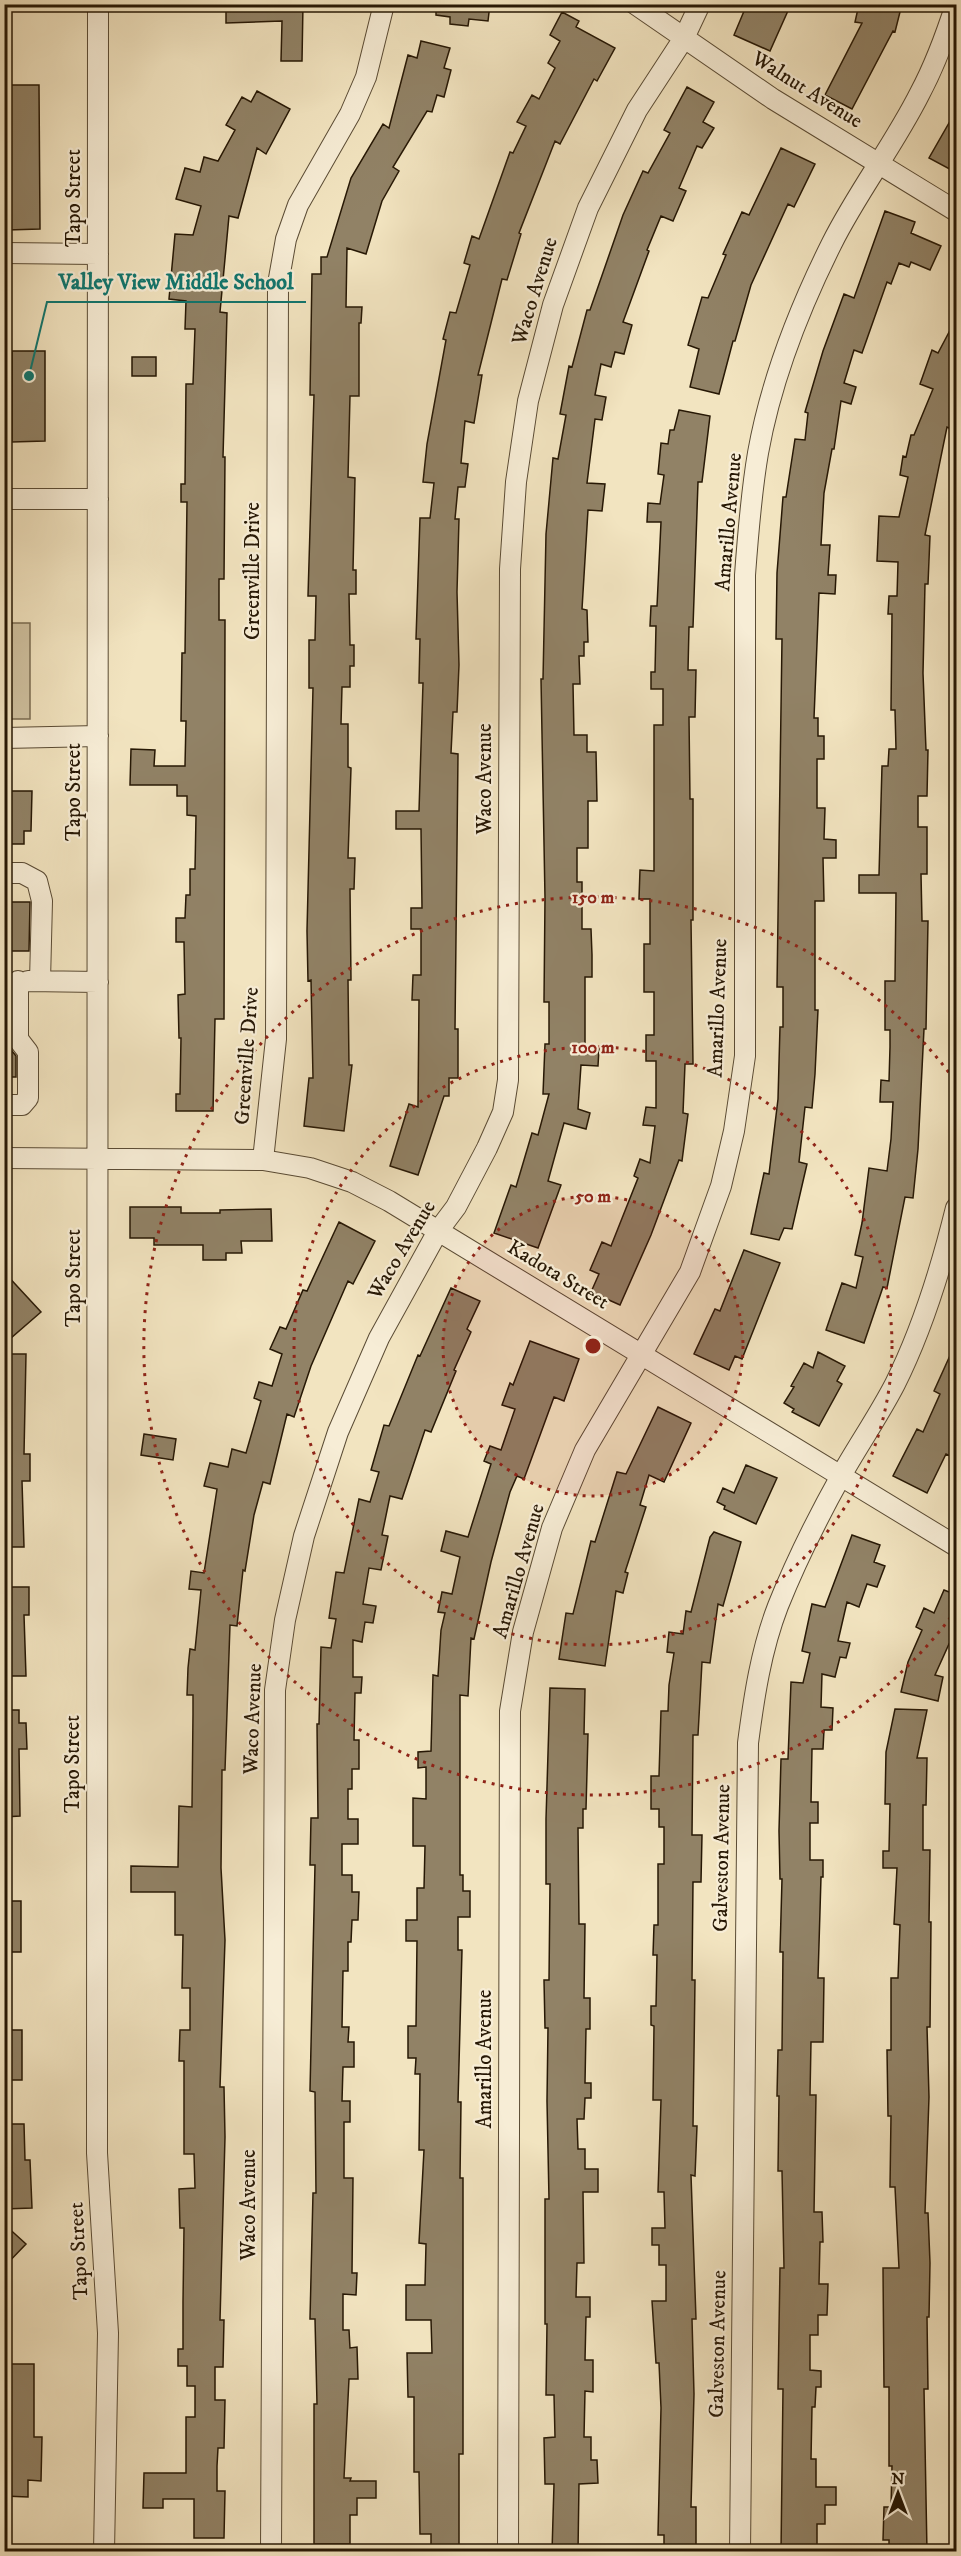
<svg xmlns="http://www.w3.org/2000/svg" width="961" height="2556" viewBox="0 0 961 2556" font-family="'IM FELL DW Pica',serif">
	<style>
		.green { fill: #cfc1a0; stroke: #7b6c52; stroke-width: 1.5 }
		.building { fill: #918266; stroke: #271805; stroke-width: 1.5 }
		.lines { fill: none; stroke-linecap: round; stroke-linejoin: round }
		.minor-casing { stroke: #5a4b34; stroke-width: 22 }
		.minor { stroke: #f7edd6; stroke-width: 20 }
		.ring { fill: none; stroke: #8f2418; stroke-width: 3; stroke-dasharray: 3 6 }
		.labels { text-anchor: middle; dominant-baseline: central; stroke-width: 4.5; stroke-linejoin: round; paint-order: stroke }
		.street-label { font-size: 21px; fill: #271805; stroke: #f7edd6 }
		.centre { fill: #8f2418; stroke: #f7edd6; stroke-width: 3 }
		.ring-label { font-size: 18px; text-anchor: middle; font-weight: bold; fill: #8f2418; stroke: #f7edd6; stroke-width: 4.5; stroke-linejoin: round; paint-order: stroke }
		.leader { fill: none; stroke: #0f766e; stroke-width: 2 }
		.callout-dot { fill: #0f766e; stroke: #f7edd6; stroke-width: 2 }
		.callout-label { font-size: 22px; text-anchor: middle; font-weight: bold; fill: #0f766e; stroke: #f7edd6; stroke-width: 4.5; stroke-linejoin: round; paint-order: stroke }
	</style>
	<rect width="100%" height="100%" fill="#f2e4c0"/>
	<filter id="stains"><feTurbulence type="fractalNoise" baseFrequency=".00333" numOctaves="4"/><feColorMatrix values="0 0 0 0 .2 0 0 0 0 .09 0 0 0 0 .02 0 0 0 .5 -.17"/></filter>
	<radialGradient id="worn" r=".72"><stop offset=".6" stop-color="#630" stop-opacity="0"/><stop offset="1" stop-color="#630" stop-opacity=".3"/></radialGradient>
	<path class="green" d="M5,623H30V719H5Z"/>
	<path class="building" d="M226,4H303L302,61H281L282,21L226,23Z
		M436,4H490L488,21L469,19L468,26L450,24V17L436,15Z
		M747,4H791L770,51L734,35Z
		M859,4H902L895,32L893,31L852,109L825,95L862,23L855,22Z
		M562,12L579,21L576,27L615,48L597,81L594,79L560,144L555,141L519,233L521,234L507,280L502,279L478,375H482L474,423L465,421L461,463L468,464L465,487H458L455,519H459L457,592L459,665L457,712H453L451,753L458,754L455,1029H458V1078H449V1096H444L418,1175L390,1166L409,1104L418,1107L419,1000H412L413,975H421V929H411V908H422L421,829H396V811H419L423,683H419L420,639H416L420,518H430L434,483L423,482L427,444L446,340L443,339L450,312L456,313L470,265L464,263L472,236L479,239L510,152L513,153L526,126L517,122L532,95L539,99L555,68L548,63L560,41L550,35Z
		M421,41L450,48L444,68L451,70L444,97L437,95L432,112L427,111L393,167L399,171L382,201L366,254L347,248L346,307H362L361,323H359V396H350L348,477L355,478L353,570H356V594H349L350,645H354V666H350V687H342L341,724H348V767L351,768L348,858H355L354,889H350L351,980H348L349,1065H352L344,1131L304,1126L309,1078H313L311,980L308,981L307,931L313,688H309V640H315L316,596H308L314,395H310L312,274H321V257H327L351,178L383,124L389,128L408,55L417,58Z
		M6,85H39L40,229L7,230Z
		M687,87L714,102L703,122L714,128L702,148L697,146L679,188L686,191L673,221L661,216L647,250L649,251L623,322L632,325L624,354L615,352L611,367L601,364L595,395L606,397L602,420L595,419L587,483L605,484L602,511L588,510L582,609L587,610L588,642H584V656H579L580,684H573L574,735H587V752H596L597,801H588V848H577V882H582V929H591L592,955V977H585V1047L599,1048L598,1066L581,1065L578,1109L590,1113L586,1129L564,1123L548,1181L561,1185L538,1248L494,1233L511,1185L516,1187L532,1133L538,1135L549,1094H543L545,1044H549V1002H544L545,898L541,679H543L546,534L553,458L558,459L566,415L560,414L569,366L572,367L587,310H590L623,215L643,171L648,173L670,133L664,130Z
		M257,91L290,109L266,154L257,148L238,218L229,216L220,312L227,313L223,457H225L224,579H219V620H225L224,1019H215L213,1111H176V1094H180L181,1038H179L178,995L185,994L184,942H176V918H185L186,895H190V869H195L196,816L187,815V796H177V785H130L131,749L155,750L154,766H185L186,721H181L182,653H185L187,502H181V484H185L186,384H193L195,329H185L186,301L169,299L175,234L193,235L201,206L176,199L185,168L200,172L204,157L218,161L235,130L226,125L242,97L251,102Z
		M957,109V173L929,158Z
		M781,148L815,164L794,207L788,204L751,285L735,341H733L719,394L690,387L699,349L688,345L702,297L708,298L726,255L723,254L742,212L749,215Z
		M885,211L915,222L911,233L941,246L930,270L911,262L909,267L899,263L891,284L887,282L862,353L854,350L844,383L856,387L851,404L841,401L834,449H832L824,493L821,545H830L828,575H836L835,594L819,593L814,718H818V736H824V759H817V808H825L824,839L836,840V858H823L824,901H815V1010H818L815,1074L812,1108L805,1107L799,1162L807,1164L792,1229L784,1228L779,1240L751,1234L764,1173L769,1174L778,1099L780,1027H783V987H777L782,639H776L777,573L783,497H786L795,439L805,440L808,413L805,412L823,351L844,294L854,298Z
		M957,317V415L951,429L947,427L925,535L930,536L928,584H925L923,673L926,750H928L927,796H918V827H927V874H921L922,921H928L926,1029H924L918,1149L913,1198L905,1197L887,1288L883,1287L864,1343L826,1330L842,1283L856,1288L863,1257L855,1255L862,1223L869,1168L887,1171L891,1139L893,1102H880L881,1080L889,1081L890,1047V1030H885V981H895L896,893H859V875H879L882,766H888L889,749H896L895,710H891L892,614H888L889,596H897L898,562L877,561L879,516L899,517L908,477L900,475L903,456L906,457L911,435H914L933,389L920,384L932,350L938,353Z
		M12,351H45V441L12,442Z
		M132,357H156V376H132Z
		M679,410L710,416L702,482H698L693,627H689L688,670H696L695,717H689L690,799H693V920H691L693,1064H685L683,1113L688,1114L682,1161L679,1160L651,1235L620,1305L591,1292L599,1274L590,1270L602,1242L611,1246L638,1178L634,1176L640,1159L650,1163L655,1126L643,1125L646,1107L656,1108V1061H646V1035H654V992H644V944H650V899H639L640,870L654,871V725H663V689H651V672H655L656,626H650L651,606H657L661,522H647L648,503L660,504L664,475L658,474L661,443L668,444L670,430H674Z
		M4,791H32L31,831H24V844H4Z
		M4,902H30L29,951H4Z
		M4,1051H12L16,1056V1077H4Z
		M130,1207H181V1213H220V1210L271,1209L272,1241H241L242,1253H226V1260H203V1245H154V1238H130Z
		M339,1222L375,1241L353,1284L348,1281L311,1366L294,1417L287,1414L270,1484L263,1482L254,1515L245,1571L243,1570L237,1626L230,1625L225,1770H222L221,1868L225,1940L220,2087H224L225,2137L220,2320H224L223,2367H215V2400H225L224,2448H218L217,2466V2491H225L224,2538H194V2499H163V2508H143L144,2473H186V2417H195V2386H187V2366H178V2349H183V2302L184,2228H180L179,2189L195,2188L194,2154H184V2061H179L180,2030H190V1988H182L183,1935H175V1892H131V1866L178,1867L179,1806L192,1807L193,1714V1695H187L188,1668L190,1649L195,1650L201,1590L189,1589L191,1571L204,1573L217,1489L204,1486L210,1463L228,1467L232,1449L246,1453L261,1401L254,1398L259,1382L272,1386L282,1354L270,1349L280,1327L286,1329L303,1290L307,1291Z
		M744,1250L780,1263L742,1359L735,1356L729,1370L694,1354L715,1309L720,1311Z
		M4,1272L41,1312L4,1344Z
		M451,1288L480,1301L467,1329L471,1332L454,1370L456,1371L431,1432L425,1430L402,1499L390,1496L382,1535L388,1536L381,1570L369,1568L363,1604L376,1606L373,1623L365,1622L362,1642L353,1640V1677H362L361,1693H355L354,1740H359V1769H352V1789H348V1819H358V1844H342V1875H352V1892H359L358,1920H352L351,1942H348V1971H343L342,2027H349L348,2042H354V2067H343L342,2101H350V2122H344V2178H353L352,2273H357L356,2295L343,2294V2330H349L350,2348L357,2347L358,2379H349L344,2478H351L350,2481H376V2498H357V2515H350V2544H314V2404H317L315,2319H310L313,2193H316L315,2092L310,2091L315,1865H310L311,1818H318L317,1724H319L321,1647L331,1648L336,1619L329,1618L336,1572L344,1573L359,1499L370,1502L379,1472L371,1470L384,1425L389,1426L418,1355L420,1356Z
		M957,1340V1459L946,1454L927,1493L893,1476L917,1429L923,1432L940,1394L934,1391Z
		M530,1341L579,1359L564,1401L554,1397L524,1479L517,1476L510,1492L491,1562L474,1639L471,1638L468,1696L460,1695V1875H463V1891H470V1917H458V1950H462L458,2102H461L460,2178H463V2454H459V2546L431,2547V2534H420L419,2472H414V2397H408L407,2353H432L431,2320H406V2285H425L426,2244L419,2243L424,2150H419L420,2074H415L416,2058H408V2026H416L417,1941H406V1920H417V1888H424L425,1846H413V1798L426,1799V1767L418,1768V1752L431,1751L433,1675L438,1676L441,1630L445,1613L438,1612L442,1592L452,1594L460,1557L441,1551L446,1531L468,1537L491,1464L484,1461L490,1446L501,1450L515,1409L502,1405L510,1383L513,1385Z
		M818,1352L845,1366L837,1381L842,1384L819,1426L792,1412L794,1409L784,1403L794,1387L791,1386L804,1363L813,1368Z
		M4,1354H26L24,1454H30V1481H22L24,1547H4Z
		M658,1407L691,1423L664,1482L649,1475L640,1505L646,1507L625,1572L628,1573L623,1593L616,1591L605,1666L559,1659L566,1613L573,1614L591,1541L595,1542L617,1472L626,1474Z
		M144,1434L176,1439L173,1460L141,1455Z
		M746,1465L777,1478L756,1524L724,1509L725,1506L717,1502L723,1488L734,1493Z
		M714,1532L741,1542L723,1606L718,1604L710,1663L702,1662L698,1735H693L692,1835H702L701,1882H693L692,1980H695L693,2126H697L695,2176L691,2175L696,2319H692L694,2394L691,2507H696V2546H688L689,2552H664V2535H658L661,2408L659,2363H656L652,2301H666V2265H659V2245H652V2228H665L664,2192H658L661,2100H653L654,2026L651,2025V2006H656L657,1955H653L654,1925H658V1864H664V1827H659V1809H651V1776H659L661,1711H668L669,1685L674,1653L667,1652L669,1632L683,1634L686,1611L691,1612L710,1537Z
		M852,1535L880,1545L874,1562L885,1566L877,1587L867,1584L859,1607L847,1602L838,1641L850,1643L846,1658L840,1657L835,1677L822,1674L821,1707L833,1708L832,1730H824L823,1749H812L811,1802H818V1823H810V1860H823V1877H821L818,1978H824L823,2042H811L810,2095H816L814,2212H822L823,2242H820L819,2284H828L827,2315H818V2335H810V2370L821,2371V2387H816L815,2407H812L811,2459H816V2487H836V2505H825V2524H817V2552H781L783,2389H778L780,2268H784L782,2171H778L779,2096H777L778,2050H782L783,1952H780L782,1879H780L779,1831L781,1759H788L791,1682L803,1683L810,1653L802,1651L812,1604L825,1607Z
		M4,1587H29V1615H24L26,1676H4Z
		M944,1590L957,1595V1647L949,1644L935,1675L943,1677L938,1701L901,1692L908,1662L922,1630L916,1627L924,1608L934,1613Z
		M550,1688L585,1689L584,1734H588L586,1809H583V1828H578L579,1924H585L584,1998H590V2029H586L585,2083H591V2098H585L584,2119H577L578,2149H585V2169H598V2192H583L584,2263H577L576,2297H590V2317H586L585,2360H593V2392L585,2391L584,2437H591V2460H597L598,2483L579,2484L578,2552H552L554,2484H545L544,2438L555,2437L554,2395H546L547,2324H545V2199H549L547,2101L548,2028H545L544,1980H549L550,1884H546V1819Z
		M895,1709L927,1710L917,1758H927L926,1805H923V1850H930L929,1922H931L930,2027H927L929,2097L925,2213H928L930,2263L929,2317H927L928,2389H924L927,2552H889V2540H883L884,2507H891L892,2466H889V2387H884L883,2268H899L895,2187H890L891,2116H888L887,2050H891V1978H898L900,1925L894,1924L897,1868H883V1851H889L890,1804H885L886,1752Z
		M4,1710H19V1723H26L27,1749H19L20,1816L4,1817Z
		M4,1901H21V1952H4Z
		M4,2030H22V2080H4Z
		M4,2124H24L25,2160H30L32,2208L4,2209Z
		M4,2224L26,2244L4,2267Z
		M4,2364H34V2437H42L41,2481L28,2480V2497L4,2496Z"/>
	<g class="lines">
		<g class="minor-casing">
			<path id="minor" d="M98,4L97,2153L108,2333L104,2552
				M635,4L773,99L956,211
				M4,253L98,254
				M4,499H98
				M4,738L98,736
				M4,873H22L37,881L42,901L40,981
				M28,981L98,982
				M4,1105H22L28,1098V1052L18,1039V981
				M4,1158L263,1160L310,1168L352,1182L389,1201L956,1546
				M263,1160L276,1039L278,284L286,239L298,205L350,114L366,77L384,4
				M271,2552L275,1690L285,1620L304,1536L338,1432L379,1338L438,1231L456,1207L487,1148L503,1112L508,1080L510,569L516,482L528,401L553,305L588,208L637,110L684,38L700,4
				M508,2552L510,1711L523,1632L552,1528L585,1450L690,1272L721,1186L734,1131L745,1056V575C748,534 751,494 758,453C771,380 799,309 832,243C858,191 894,145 920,93C935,65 946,35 956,4
				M740,2552L748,1743C754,1697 761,1650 778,1606C796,1561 818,1517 842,1474C859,1444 879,1415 895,1384C923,1328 941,1269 956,1208"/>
		</g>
		<use href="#minor" class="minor"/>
	</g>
	<circle cx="593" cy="1346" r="150" fill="#8f2418" fill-opacity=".12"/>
	<g class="ring">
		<circle cx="593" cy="1346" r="150"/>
		<circle cx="593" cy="1346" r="299"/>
		<path d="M956 1610A449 449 0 1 1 956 1082"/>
	</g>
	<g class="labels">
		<g class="street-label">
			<text transform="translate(807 90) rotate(32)">Walnut Avenue</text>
			<text transform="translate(74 198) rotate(-90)">Tapo Street</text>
			<text transform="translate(535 291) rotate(-73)">Waco Avenue</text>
			<text transform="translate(729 522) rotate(-85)">Amarillo Avenue</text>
			<text transform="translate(253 571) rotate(-90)">Greenville Drive</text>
			<text transform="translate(485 779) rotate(-90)">Waco Avenue</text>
			<text transform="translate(74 792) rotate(-90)">Tapo Street</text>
			<text transform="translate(718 1008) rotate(-88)">Amarillo Avenue</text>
			<text transform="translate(247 1056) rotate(-86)">Greenville Drive</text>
			<text transform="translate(402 1250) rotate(-59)">Waco Avenue</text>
			<text transform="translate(558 1275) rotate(31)">Kadota Street</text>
			<text transform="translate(74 1278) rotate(-90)">Tapo Street</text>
			<text transform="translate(519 1571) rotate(-74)">Amarillo Avenue</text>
			<text transform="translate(253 1719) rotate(-88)">Waco Avenue</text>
			<text transform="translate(73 1764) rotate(-90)">Tapo Street</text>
			<text transform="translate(722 1858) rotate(-89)">Galveston Avenue</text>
			<text transform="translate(485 2059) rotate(-90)">Amarillo Avenue</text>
			<text transform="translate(249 2205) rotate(-90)">Waco Avenue</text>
			<text transform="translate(79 2251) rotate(-93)">Tapo Street</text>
			<text transform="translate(718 2344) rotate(-89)">Galveston Avenue</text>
		</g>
	</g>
	<circle cx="593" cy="1346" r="9" class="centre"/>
	<g class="ring-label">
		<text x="593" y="903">150 m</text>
		<text x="593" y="1053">100 m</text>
		<text x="593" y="1202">50 m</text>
	</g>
	<path class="leader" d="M29 376L47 302H306"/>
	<circle class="callout-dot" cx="29" cy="376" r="6"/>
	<g class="callout-label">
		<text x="176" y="289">Valley View Middle School</text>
	</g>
	<rect width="961" height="2556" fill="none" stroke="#f2e4c0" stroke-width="24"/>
	<rect x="6" y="6" width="949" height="2544" fill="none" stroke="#271805" stroke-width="3"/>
	<rect x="12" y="12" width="937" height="2532" fill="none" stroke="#271805" stroke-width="1.5"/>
	<g transform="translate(898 2493)" stroke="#f7edd6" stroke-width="4.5" paint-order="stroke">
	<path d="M0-4.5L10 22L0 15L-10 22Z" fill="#271805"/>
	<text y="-9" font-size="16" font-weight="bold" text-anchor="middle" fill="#271805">N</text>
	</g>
	<rect width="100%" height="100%" filter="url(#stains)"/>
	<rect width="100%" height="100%" fill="url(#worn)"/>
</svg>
